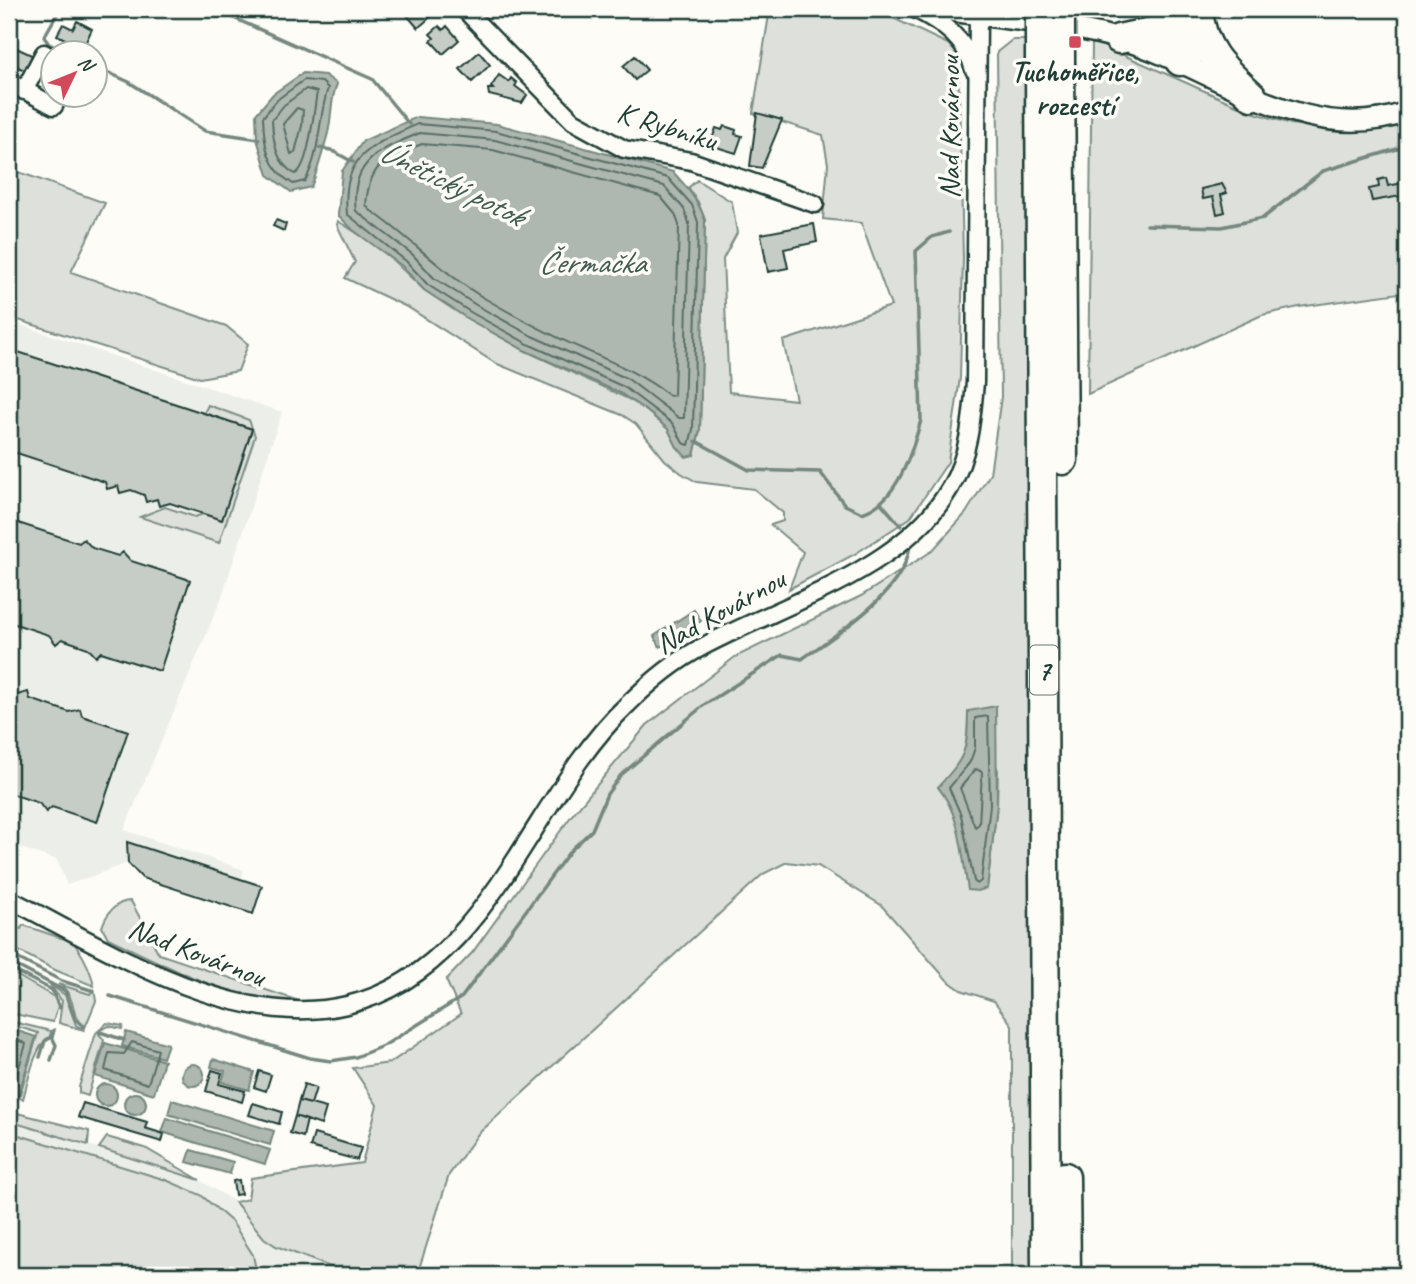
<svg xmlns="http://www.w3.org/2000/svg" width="1416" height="1284" viewBox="0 0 1416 1284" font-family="Caveat,sans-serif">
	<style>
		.built { fill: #eceee9 }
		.green { fill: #dde0db; stroke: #7e8e88; stroke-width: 2; fill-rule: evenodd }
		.water { fill: #aeb8b1; stroke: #75877f; stroke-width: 2 }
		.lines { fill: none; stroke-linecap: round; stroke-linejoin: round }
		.shore { stroke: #586e66; stroke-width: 2 }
		.stream { stroke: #75877f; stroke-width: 3.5 }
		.building { fill: #c6cdc7; stroke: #1f3d34; stroke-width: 2 }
		.minor-casing { stroke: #1f3d34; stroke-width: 21 }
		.tertiary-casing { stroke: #1f3d34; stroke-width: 24 }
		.motorway-casing { stroke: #1f3d34; stroke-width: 33 }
		.minor { stroke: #fdfcf7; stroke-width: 16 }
		.tertiary { stroke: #fdfcf7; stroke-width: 19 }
		.motorway { stroke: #fdfcf7; stroke-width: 28 }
		.motorway-bridge-casing { stroke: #1f3d34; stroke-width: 33; stroke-linecap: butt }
		.motorway-bridge { stroke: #fdfcf7; stroke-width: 28 }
		.poi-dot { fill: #d1495b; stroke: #fdfcf7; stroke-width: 2.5 }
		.labels { text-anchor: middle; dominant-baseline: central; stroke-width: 7; stroke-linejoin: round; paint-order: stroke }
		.shield { fill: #fdfcf7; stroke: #62766e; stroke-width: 2 }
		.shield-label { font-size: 28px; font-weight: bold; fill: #1f3d34 }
		.poi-label { font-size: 30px; font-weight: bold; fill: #1f3d34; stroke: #fdfcf7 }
		.street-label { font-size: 30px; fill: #1f3d34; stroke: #fdfcf7 }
		.water-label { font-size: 32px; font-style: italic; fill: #435c53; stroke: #fdfcf7 }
	</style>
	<rect width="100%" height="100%" fill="#fdfcf7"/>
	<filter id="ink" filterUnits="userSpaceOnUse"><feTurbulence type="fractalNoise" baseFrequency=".0143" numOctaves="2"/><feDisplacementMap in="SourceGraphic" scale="14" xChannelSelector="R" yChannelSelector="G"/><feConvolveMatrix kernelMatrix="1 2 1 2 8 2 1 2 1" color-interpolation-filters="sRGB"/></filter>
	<g filter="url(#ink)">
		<path class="built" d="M9,321L282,412L221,599L124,830L244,870L241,879L262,886L253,914L142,878L128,863L67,885L57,860L9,844Z
			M9,1121L185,1174L200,1180L235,1202L248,1200L380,1275H9Z"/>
		<path class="green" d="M770,9H874L948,44L958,55L963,258L960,378L948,462L910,518L855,554L789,589L803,552L771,525L783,521V513L754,489L697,482L681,473L665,460L636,424L622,415L495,363L409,308L345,278L355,262L337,225L338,221L380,248L424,290L468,319L524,350L637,403L668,429L677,447L694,455L700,430L705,220L698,202L688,188L697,180L732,202L737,233L723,259L729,392L796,400L783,341L891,306L861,223L823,219L828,164L823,135L753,113Z
			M1012,40H1029L1031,1275H1012V1025L994,1001L961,990L947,980L881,905L818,866L787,862L763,874L478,1134L449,1175L417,1275H351L276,1246L264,1238L235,1202L248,1199L251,1178L362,1163L377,1105L353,1068L390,1063L461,1014L446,980L472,953L572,815L647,725L735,657L861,596L932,551L966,513L990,474L1001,397L997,52ZM968,711L998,770L997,805L987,888L949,800L939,787C965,757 968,752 968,711Z
			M1092,41L1252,112L1291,124L1322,128L1392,124L1407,119V292L1299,307L1262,315L1088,394Z
			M16,171L105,203L71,272L226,326L248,344L238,371L200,378L9,317V174Z
			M208,405L249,420L255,436L219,543L140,517L165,507L195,517L203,514L222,520L252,429L204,413Z
			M131,901L159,954L299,1001C230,1001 169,967 108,938L102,927C106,914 116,901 131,901Z
			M9,924L21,929L23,925L61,938L63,934C79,943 91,970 94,986L55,970L9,946Z
			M9,971L54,997L58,1006L53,1022L9,1013Z
			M58,984L90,994L94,989L96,1001L84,1030L59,1023L62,1001L50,985L65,995L76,1025L83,1029L85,1026C69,1015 77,994 58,984Z
			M9,1021L51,1031L50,1036C35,1045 28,1081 23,1099L19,1098L38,1033L9,1024Z
			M107,1023L123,1026L122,1029L109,1026L100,1030L99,1034L104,1040L88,1096L79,1093V1087L96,1033Z
			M9,1111L89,1131L88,1145L9,1121Z
			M9,1132L166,1180L201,1195L232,1222L253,1255L257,1275H9Z
			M107,1137L145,1148L200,1180L99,1148Z"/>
		<path class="water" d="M303,73L325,75L337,84C330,100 332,117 328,133C323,151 318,170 311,187L291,192L268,175L257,139L256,114L273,94Z
			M417,117L497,124L673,172C687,187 698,200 705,220L700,430L694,455L686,457L677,447L668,429L651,414L620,393L524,350L468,319L424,290L402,266L353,230L338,215L342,171L363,141Z
			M694,610L701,621L660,647L654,636Z
			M996,706L997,805L987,888L978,891L968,890C962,855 961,815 938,787C965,757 968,752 968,711Z
			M9,1028L36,1037L14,1109L9,1107Z
			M126,1032L168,1044L163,1058L122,1046Z
			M105,1043L164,1061L154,1094L95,1076Z
			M213,1059L254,1072L249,1090L222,1082L225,1071L211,1067Z
			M182 1075a11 11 0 1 1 22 0a11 11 0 1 1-22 0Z
			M95 1095a11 11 0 1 1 22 0a11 11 0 1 1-22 0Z
			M124 1104a11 11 0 1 1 22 0a11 11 0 1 1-22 0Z
			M172,1100L274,1131L270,1145L168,1114Z
			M167,1118L270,1150L265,1164L162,1132Z
			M191,1150L233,1162L230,1174L187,1162Z"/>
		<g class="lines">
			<path class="shore" d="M304,80L322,82L328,88C318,118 321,152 305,181L293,184C267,168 264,146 263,117L278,99Z
				M306,89L317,92C314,108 309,169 295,174C276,163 273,142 272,120L284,105Z
				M297,108L303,110L302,126L295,152L291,154L283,124Z
				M418,124L496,131L668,178L692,205L698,222L693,429L689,445L683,443L673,424L624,387L528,344L472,313L428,285L406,261L347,214C341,155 372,145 418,124Z
				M420,133L495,140L664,186L684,209L689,223L684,418H679L628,379L532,336L476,305L434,278L412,254L356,211C349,161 381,149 420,133Z
				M422,144L493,150L660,196L675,214L679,225L674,395L670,396C643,375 615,363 585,350C550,335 517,317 484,298C442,273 410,237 370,210L366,205C369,163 386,158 422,144Z
				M988,716L990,805L981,881L977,884L974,881L961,815L949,788L970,762L975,748V718Z
				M976,769L982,772L979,824L975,827L960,788Z
				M9,1036L26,1044L9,1101
				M132,1042L158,1050L148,1084L105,1070L109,1053L124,1054Z"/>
			<path class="stream" d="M60,9L44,37L49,44L66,52
				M213,9L372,79L409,124
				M94,66L129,82L205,131L259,139
				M319,148L331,150L353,162
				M1147,225L1222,227L1263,218L1323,171L1407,146
				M696,441L749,470L820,472L845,505L862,513C897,502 912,453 921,420L916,251L932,237L949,232
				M882,504L901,526
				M9,954L62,981L94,991
				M9,962L65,991L75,1019L84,1027
				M9,968L52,990L60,1008
				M110,996L310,1058L331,1061L356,1057L385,1045L462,997L570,851L592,830L607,794L621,775L704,705L782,655L802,659C838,633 906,592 910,544
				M100,1032L124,1040
				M40,1057L45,1041L52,1037
				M51,1060L56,1045L52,1037L54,1030"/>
		</g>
		<path class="building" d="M406,9H431L435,13L418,28L405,13Z
			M77,21L92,29L83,48L57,35L63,24L73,29Z
			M439,26L443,30L447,26L459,40L443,54L431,41L434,38L430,34Z
			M10,45L38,58L31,73L9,63Z
			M479,52L490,65L472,82L460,69Z
			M635,56L647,70L635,80L623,66Z
			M499,75L509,82L511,78L517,83L515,86L527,95L522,103L489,95L488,89H493L491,87Z
			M757,113L782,120L762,168L750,166Z
			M724,126L736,130L735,134L742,136L736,153L710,145L716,128L722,130Z
			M1386,178L1388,186L1407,182V195L1372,201L1369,189L1379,187L1378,180Z
			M1222,184L1227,193L1221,195L1225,212L1217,214L1213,197L1203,199L1201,189Z
			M276,220L286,224L284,231L273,226Z
			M814,224L817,242L784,249L788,268L768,272L761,234Z
			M9,349L252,429L222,520L170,503L159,506L157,499L146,502L144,495L131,490L120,493L118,486L107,489L105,482L17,453L9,455Z
			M9,520L79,543L84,539L92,548L118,556L123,552L131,561L190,580L160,671L101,652L96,657L88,648L62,639L56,644L49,635L9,622Z
			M9,692L17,695L28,692L30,699L69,712L80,709L82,716L128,731L97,822L52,807L46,812L39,803L9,793Z
			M127,842L262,886L253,914L142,878L128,863Z
			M212,1070L222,1073L219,1084L245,1091L242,1102L206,1091Z
			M259,1071L271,1075L266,1091L254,1087Z
			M304,1084L316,1088L311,1104L299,1101Z
			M299,1101L326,1108L321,1125L295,1116Z
			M83,1103L147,1122L145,1128L164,1134L162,1142L78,1117Z
			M253,1103L282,1112L279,1124L249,1115Z
			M295,1116L307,1120L303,1137L290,1133Z
			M314,1134L361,1148L357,1160L310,1147Z
			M239,1180L241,1194L235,1195L233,1181Z"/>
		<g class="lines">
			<g class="minor-casing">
				<path id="minor" d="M464,9L573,121L624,149L691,161L815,204
					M915,9C943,23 966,39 974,70
					M9,82L54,106L60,94
					M24,91L44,53L52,58
					M9,899C107,948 233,1032 347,1005C489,972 531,795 627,705C650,682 675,661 704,646C783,604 904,569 950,488C969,456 972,418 975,382L978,16"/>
			</g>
			<g class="tertiary-casing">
				<path id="tertiary" d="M939,9C999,20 1061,22 1119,39C1215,66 1303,149 1407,112"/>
			</g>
			<g class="motorway-casing">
				<path id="motorway" d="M1185,9L1172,39L1180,61L1195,48L1199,26
					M1198,9C1201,50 1223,69 1252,96
					M1119,39L1156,31L1181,17
					M1040,65L1046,1275
					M1060,66L1063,460
					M1065,1177L1066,1275"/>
			</g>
			<use href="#minor" class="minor"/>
			<use href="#tertiary" class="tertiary"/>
			<use href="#motorway" class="motorway"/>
			<g class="motorway-bridge-casing">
				<path id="motorway-bridge" d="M1040,65V9
					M1060,66V9"/>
			</g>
			<use href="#motorway-bridge" class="motorway-bridge"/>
		</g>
	</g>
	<rect class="poi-dot" x="1068" y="35" width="14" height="14" rx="3.5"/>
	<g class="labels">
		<rect class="shield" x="1030" y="645.5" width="28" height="49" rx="5"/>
		<g class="shield-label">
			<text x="1044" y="670">7</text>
		</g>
		<g class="poi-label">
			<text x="1075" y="71">Tuchoměřice,<tspan x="1075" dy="34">rozcestí</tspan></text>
		</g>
		<g class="street-label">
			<text transform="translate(667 126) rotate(17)">K Rybníku</text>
			<text transform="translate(949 127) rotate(-90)">Nad Kovárnou</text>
			<text transform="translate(720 611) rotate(-29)">Nad Kovárnou</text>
			<text transform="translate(197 952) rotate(21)">Nad Kovárnou</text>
		</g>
		<g class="water-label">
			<text transform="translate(452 183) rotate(26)">Únětický potok</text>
			<text x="592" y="262">Čermačka</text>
		</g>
	</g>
	<rect width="1416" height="1284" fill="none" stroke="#fdfcf7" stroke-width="35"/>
	<rect x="18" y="18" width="1381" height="1249" fill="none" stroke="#1f3d34" stroke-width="2.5" filter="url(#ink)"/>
	<g transform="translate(74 74) rotate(47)"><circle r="33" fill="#fdfcf7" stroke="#a4b0a9" stroke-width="2"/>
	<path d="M0-5L12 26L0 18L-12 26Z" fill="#d1495b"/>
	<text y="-10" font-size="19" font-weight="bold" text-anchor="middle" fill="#1f3d34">N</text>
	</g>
</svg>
